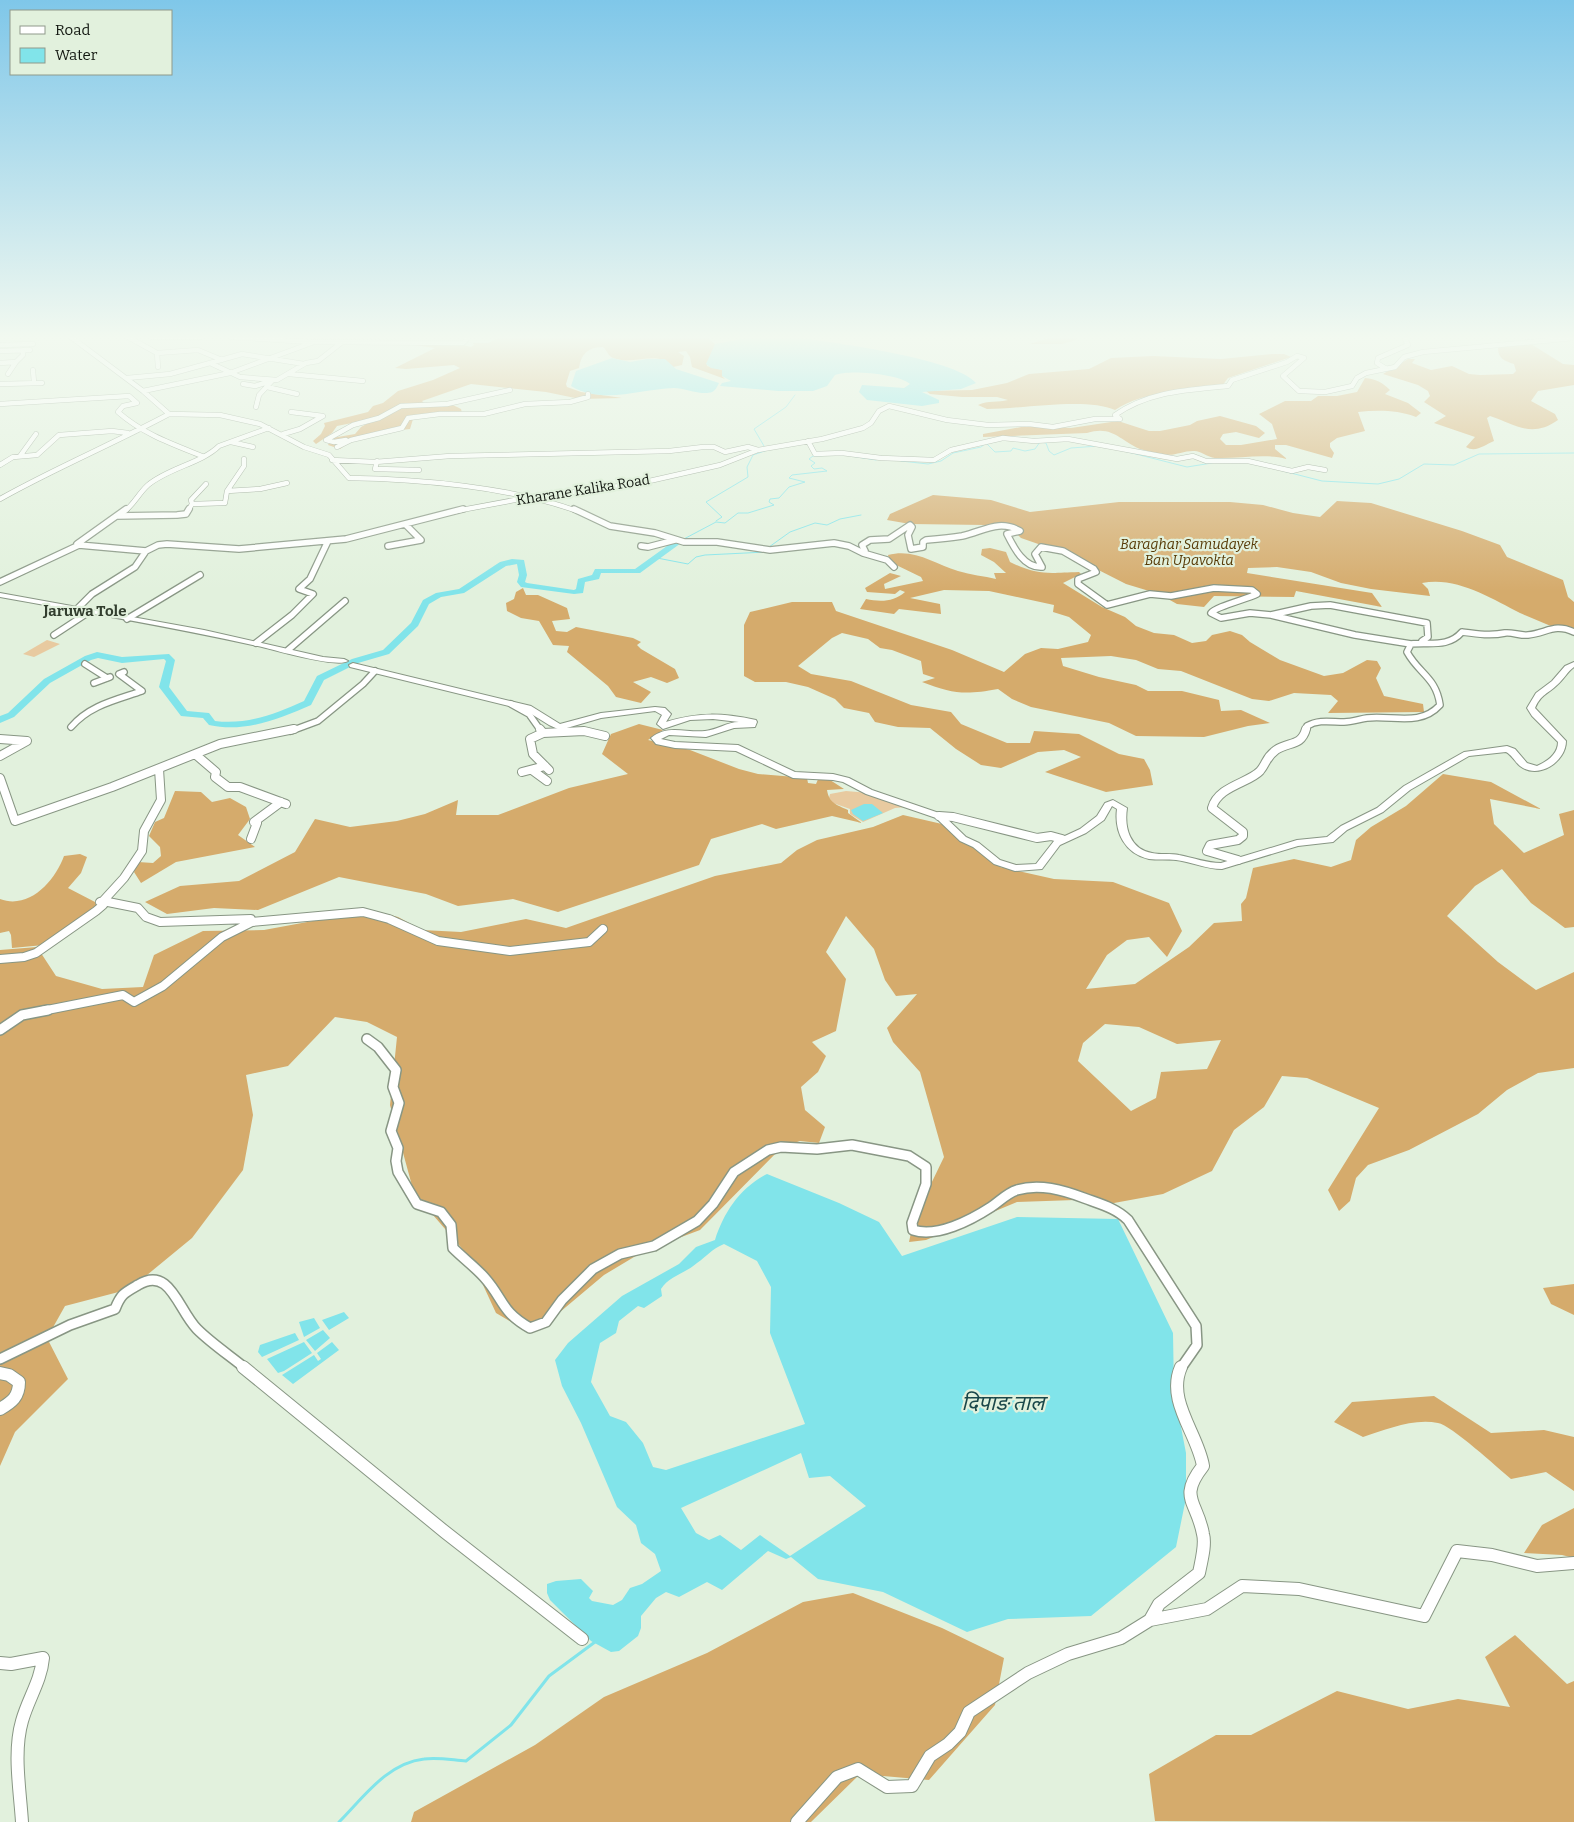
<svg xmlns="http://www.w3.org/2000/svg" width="1574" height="1822" viewBox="0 0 1574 1822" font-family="Bitter,'Noto Sans Devanagari',serif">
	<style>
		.green { fill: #e8caa0 }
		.forest { fill: #d5ab6c; fill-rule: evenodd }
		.water { fill: #81e4ea; fill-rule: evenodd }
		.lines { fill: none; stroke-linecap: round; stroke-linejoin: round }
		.stream-far1 { stroke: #81e4ea; stroke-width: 1 }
		.stream { stroke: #81e4ea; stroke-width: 3 }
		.river { fill: #81e4ea; fill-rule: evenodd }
		.minor-far4-casing { stroke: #889684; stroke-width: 5.5 }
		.minor-far3-casing { stroke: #889684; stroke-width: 8 }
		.minor-far2-casing { stroke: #889684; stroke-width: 10 }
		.minor-far1-casing { stroke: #889684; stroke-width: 12 }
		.minor-casing { stroke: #889684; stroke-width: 14 }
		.major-casing { stroke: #889684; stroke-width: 2 }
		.minor-far4 { stroke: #fff; stroke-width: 4.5 }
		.minor-far3 { stroke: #fff; stroke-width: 5.5 }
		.minor-far2 { stroke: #fff; stroke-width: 8 }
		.minor-far1 { stroke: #fff; stroke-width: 9 }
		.minor { stroke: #fff; stroke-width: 12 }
		.major { fill: #fff; fill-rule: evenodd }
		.labels { text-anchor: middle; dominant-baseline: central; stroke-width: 4.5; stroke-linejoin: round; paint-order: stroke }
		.far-street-label { font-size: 14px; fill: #121710; stroke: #e2f1dd }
		.far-park-label { font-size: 14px; font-style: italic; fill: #573a06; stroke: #e2f1dd }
		.far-neighbourhood-label { font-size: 15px; font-weight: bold; fill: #323e2e; stroke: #e2f1dd }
		.near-water-label { font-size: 21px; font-style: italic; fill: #1a474a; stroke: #e2f1dd }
	</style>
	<rect width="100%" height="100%" fill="#e2f1dd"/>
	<path class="green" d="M47,640L60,644L34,657L23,654Z
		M846,791L869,793L906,807L895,808L863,822L850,814V809L833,803L829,798L830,794Z"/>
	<path class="forest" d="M501,337H706L715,344L707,366L722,370V376L725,379L692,367L690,357L686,351L678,352L684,356L682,365L673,367C659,349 634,366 613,358C608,356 607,350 603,347C588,347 581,354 579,368L570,371L566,384L567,387L581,392L622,398L580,399L546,392L471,384L422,401L424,403C438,401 448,402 461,409L462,413L420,414L413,419L410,429C387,431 359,435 340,449L328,445L332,438L355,434L361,427L370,422L362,421L337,426L332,433L316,444L313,441L321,434L325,426L324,423L368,412L373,406L383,403L398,391L433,380L460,368L454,365L406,369L395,368L435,348L408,344H458L471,347L474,345L473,343H488Z
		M1052,337H1075L1076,340L1062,344H1030Z
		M1508,344H1531L1563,364L1574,365V385L1538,391L1531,401L1555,414L1558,420C1531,439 1515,424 1490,416L1487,418L1494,441C1484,445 1476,453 1466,447L1475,437L1434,423L1446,416L1424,402L1430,396L1428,391L1418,385L1383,374L1408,359H1415L1412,363L1431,370L1452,366L1469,374L1480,375L1513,374L1516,371L1514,364C1505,361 1498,359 1498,348Z
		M1272,354H1284L1291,357L1228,378L1222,386C1187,391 1145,390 1115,410C1087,397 1021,409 987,409L978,405C988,400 998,403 1008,400L997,397H962L930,394L926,391L972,390L1007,383L1029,374L1089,369L1111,358L1153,356L1221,359Z
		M1365,378C1376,379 1382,382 1390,390L1385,394L1408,403L1421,413L1416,417C1397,410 1378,410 1358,412L1365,431L1337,438L1330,443V447L1334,453L1332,458L1286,445H1275V449L1287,459C1264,453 1239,459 1215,458C1207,457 1200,450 1193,451C1182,451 1173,457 1163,454C1156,453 1147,451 1140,449C1120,441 1113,425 1087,433L983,437V434L1032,425L1071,428L1118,421L1149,431H1160L1190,425L1197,421L1220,416L1256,426L1265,433L1259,438L1236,432L1223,434L1220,439L1226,445H1241L1277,439L1272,424L1259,414L1285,401H1311L1318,396H1337L1357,392Z
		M933,495L991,500L1030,512L1119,502H1230L1263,505L1293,513L1320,517L1337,501L1371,503L1462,531L1500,545L1507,557L1563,580L1568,597L1574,602V635C1556,628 1538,621 1520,613C1491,598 1456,576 1422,583L1428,589L1430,596L1371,589L1341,583L1311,572L1277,567L1248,568L1247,573L1372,593L1382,607L1296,591L1294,597L1214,596L1204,607L1177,604L1159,594L1126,584L1067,554L1021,538L1014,531L986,525L910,524L887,520L890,514Z
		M990,548L1006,552L1010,562C1039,576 1048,573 1079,572L1081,574L1063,583L1102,607L1125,617L1136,626L1154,633L1174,635L1192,643L1206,641L1212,635L1230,631L1242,635L1250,642L1280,660L1324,676L1343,673L1367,660L1377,661L1381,668L1376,678L1384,696L1423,704L1424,712L1328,713L1338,701L1331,695L1294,693L1269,701L1252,699L1181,671L1158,669L1136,660L1111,656L1061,658L1063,666L1099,677L1136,685L1148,691H1182L1219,700L1221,711L1241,710L1270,723L1248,726L1204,737L1136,736L1109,723L1031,707L1012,699L998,689C965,695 953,694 922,682L935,678L923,674L921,661L892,650L880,648L868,639L842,633L832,638L798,666L811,674L851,681L911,705L951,712L961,724L1007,743H1030L1034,731L1079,734L1119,754L1144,759L1150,770L1153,785L1106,792L1045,772L1081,757L1064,750L1038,752L1001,768L981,765L956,749L930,728L898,727L875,722L869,713L844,708L835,699L808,687L786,682H755L744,676V625L750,612L792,602H832L836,611L952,650L1004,672L1025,654L1041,648L1058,649L1088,642L1091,635L1069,617L1053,612L1054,605L989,591L944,590L910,598L940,604L941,614L899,609L894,614L860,609L866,599C880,602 894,602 905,592L900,590L895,594L867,592L865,588L890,573L901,576L884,584L885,589L923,581L921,577L890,562L888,555C915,548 934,564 958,571C971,575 984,576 996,579L994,573H1006L994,562L981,555L982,549Z
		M523,588L526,595H538L567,608L570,619L552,621L556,631L567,632L576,627L633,638L641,642L637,645L641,649L675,669L679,678L667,683L651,677L633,682L651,692L641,703L616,697L608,686L567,652L569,646L553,645L539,621L521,618L507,611L506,603L514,599L516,592Z
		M639,724L663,730L648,740L690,750L739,769L758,774L807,778L808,783L816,784L819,777L827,778L844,789L827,790C829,803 837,805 848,810V813L862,823L832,816L776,829L762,824L711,839L699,865L558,912L513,899L458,906L426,894L339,877L258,910L214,908L167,914L145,902L180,886L239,881L295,852L315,819L350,827L397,821L425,814L458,800L456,815H498L569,788L628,774L602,754L611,734Z
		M1443,774L1491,782L1541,809L1490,799L1494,824L1524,853L1564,835L1559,814L1574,810V927L1565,928L1531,903L1502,869L1475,886L1447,916L1498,962L1536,990L1574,972V1068L1538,1073L1507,1090L1478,1114L1409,1150L1368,1165L1356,1178L1350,1201L1339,1211L1328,1190L1379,1108L1307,1078L1282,1076L1264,1107L1234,1130L1212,1171L1163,1194L1114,1203L1075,1200L1017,1202L926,1240L909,1242L914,1219L944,1157L920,1072L893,1042L887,1028L917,994L896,996L885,980L874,949L846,916L826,952L846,979L836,1031L812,1042L826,1056L818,1072L801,1087L805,1110L825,1127L819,1143L800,1141L782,1147L700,1230L644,1251L604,1275L560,1312L525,1330L496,1313L471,1259L414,1193L390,1105L397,1037L367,1022L335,1017L288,1066L246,1075L253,1115L243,1170L192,1238L130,1289L65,1306L47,1338L68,1379L15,1432L0,1466V950L37,947L56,976L102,989L143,987L154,955L203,931L264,930L372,910L398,917L422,930L461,932L526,919L566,928L715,876L781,863L797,850L817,840L873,827L903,815L942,824L1000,867L1054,879L1113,882L1169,903L1182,931L1167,957L1149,937L1127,940L1107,955L1086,989L1135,984L1189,947L1214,923L1242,921L1241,904L1246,898L1253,868L1294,859L1331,867L1351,860L1356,840L1371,827L1406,806ZM1105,1024L1139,1027L1177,1044L1221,1040L1207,1069L1161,1072L1156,1098L1131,1111L1078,1061L1083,1043Z
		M175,791L201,792L212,802L230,798L246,807L250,819L238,835L255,847L176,862L141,883L134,872L138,862L153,863L161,856L160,847L149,836L155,822L164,818Z
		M80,854L87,857L81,873L68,888L95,902L97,907L44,945L12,948L11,935L9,931L0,933V899C29,910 55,881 64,856Z
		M1574,1284V1315L1551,1304L1543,1288Z
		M1434,1396L1491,1433L1544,1430L1574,1437V1491L1546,1472L1511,1479C1498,1468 1451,1425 1438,1423C1412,1418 1386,1430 1363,1437L1334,1422L1352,1402Z
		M1574,1508V1558L1562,1555L1524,1553L1542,1525Z
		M853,1593L942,1628L1004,1658L995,1705L929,1780L860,1774L811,1822H411L414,1812L535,1745L604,1697L707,1653L803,1602Z
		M1515,1635L1567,1684L1574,1681V1822L1155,1821L1149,1774L1216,1735H1251L1337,1691L1408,1709L1458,1699L1510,1707L1485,1657Z"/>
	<path class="water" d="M752,337C765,337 778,336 791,337C825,341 956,358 976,383L961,389L922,392L939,400V403L922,406L867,400L859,392L862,385L904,388L910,384C900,374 848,369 835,375L827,386L813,391H778L720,386L722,383L731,381L722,376V370L711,368L706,364L715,344Z
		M612,358L630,362L647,359H665L676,369L719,383C717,387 716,390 712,392C702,396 684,388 674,388C640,389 603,405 571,386L576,371Z
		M864,804H872L883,813L863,821L853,814L851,810Z
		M767,1174L839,1203L879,1222L902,1256L1017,1217L1118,1219L1173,1333L1174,1391L1186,1453V1498L1176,1547L1091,1616L1008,1619L967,1632L883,1592L818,1579L791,1557L786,1559L768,1551L722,1590L707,1582L679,1597L666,1592L656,1598L641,1616V1628L638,1636L619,1651L611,1652L591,1641L550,1600L547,1593V1584L556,1581L581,1579L593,1591L589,1598L592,1601L613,1605L622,1600L630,1588L642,1584L661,1571L655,1554L641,1543L636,1525L617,1507L581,1423L562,1386L555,1360L568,1343L622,1296L679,1264L696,1247L715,1240C724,1212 740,1188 767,1174ZM724,1244L757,1261L771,1287L770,1333L805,1424L666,1470L653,1467L643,1443L626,1422L610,1416L591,1382L600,1343L616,1333L619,1321L638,1306L644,1308L662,1296L661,1289C669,1276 686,1273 697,1263C707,1256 712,1249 724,1244ZM801,1453L809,1478L830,1476L866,1506L790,1556L760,1535L741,1550L720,1535L709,1540L696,1533L681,1508Z
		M344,1312L349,1318L329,1330L322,1320Z
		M314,1318L320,1328L304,1337L299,1322Z
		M323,1330L330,1338L315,1351L306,1340Z
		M295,1333L299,1340L262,1357L258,1352L260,1345Z
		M304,1342L312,1353L284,1371L278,1373L267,1359Z
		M332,1342L339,1350L293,1384L282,1375L314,1355L318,1361L321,1359L317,1353Z"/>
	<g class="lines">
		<path class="stream-far1" d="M764,446L754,429L786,407L795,395
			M1124,451L1187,467L1212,463
			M851,456L876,460
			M901,461L928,464L941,461L953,453L981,447L986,443L995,452L1011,451L1013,448L1025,451L1035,449L1040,442L1046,443L1049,451L1054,455L1071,448L1098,446
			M1283,471L1322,481L1378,484L1399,479L1424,464L1454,465L1479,454L1574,453
			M716,521L722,517L706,502L748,477L747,467L753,455L765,451
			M682,540L716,522L725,523L738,513H748L774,505L769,502L770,499L779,498L789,487L805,482L789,478L792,475L827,471L822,468L814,469L811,466L815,463L809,459L813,456L834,455
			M769,547L790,532L815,523L827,525L840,519L861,515
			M657,558L688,564L696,557L705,555L766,552"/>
		<path class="stream" d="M339,1822C363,1798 387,1763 424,1759C438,1757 452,1760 466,1761L511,1725L549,1676L595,1642"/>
		<path class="river" d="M674,541L681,543L640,573H601L599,579L585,582L583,593L574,594L521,587L517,582L519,575L517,564L506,566L464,593L441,597L429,604L418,626L389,654L358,663L324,680L311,705C279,719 245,733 209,725L203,718L181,716L159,687L166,661L164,659L122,663L98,658L91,660L50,683L14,717L0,723V716L8,713L44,679L85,656L97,652L122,657L169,654L175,660L169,687L187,711L209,713L215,721C247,725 275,714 304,701L317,676L352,659L383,650L411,623L423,600L436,593L459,589L500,562L512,559L524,560L527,575L525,582L527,583L574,590L576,589L578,579L592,575L595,569H635Z"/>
		<g class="minor-far4-casing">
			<path id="minor-far4" d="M71,337L143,391L169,414L220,415L260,424L304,447L329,455L349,478C420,479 510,487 577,511
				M128,337L157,353L158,367
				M152,337H200
				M231,337L312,342
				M0,345L33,344
				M0,351L30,350
				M157,353L198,350L222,360
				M0,363L16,362L23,355V350
				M210,363L242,354L304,364
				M1385,368L1377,363L1378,358L1408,345L1404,337
				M33,370L34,383
				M8,374L16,362
				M289,374L363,381
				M127,378L170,374L210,363L240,377L277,380L306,363L318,361L341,343
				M0,384L42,383
				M243,384L255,386L268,382
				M267,387L297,394
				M143,391L230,373L314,342L463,343L469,337
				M0,404L129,396L137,403L123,406L118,412C143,434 172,444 202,456
				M256,407L259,395L272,381
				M283,434L300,429L323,416L291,412
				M346,440L334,442L326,440L353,425L379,418L401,406L447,404L510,390
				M808,441L815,454L842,453L881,458L934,460L951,450L1003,438L1034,441L1068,439L1177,459L1193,456L1206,461H1248L1292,471L1308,467L1325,470
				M231,442L253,447
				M337,447L351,440L402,428L408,418L440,414H484L525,404L570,402L588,397V394
				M20,456L36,434
				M332,460L375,462L450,456L669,451L703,447H714L725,452L748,447L758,450
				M377,461L375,469L419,470
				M0,465L13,457L37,455L59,435L112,431L128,433
				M227,491L244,466V459
				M0,499C55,468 113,444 169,414
				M192,504L191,500L206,484
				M125,511C134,504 139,493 148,485C168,468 202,463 219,446L269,428
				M188,511L192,504L225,503L227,491L260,489L287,483
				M456,511L531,497L636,484L720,465L758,450L822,439L863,428L871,423L879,411L889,406L947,420L988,425L1029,424L1053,427L1095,419H1120L1115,415C1149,391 1188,390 1228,386L1232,380L1287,362L1297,356L1304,358L1283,376L1299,391L1325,392L1352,386L1357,378L1366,373L1395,367L1404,357L1423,352L1574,338"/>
		</g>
		<g class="minor-far3-casing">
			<path id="minor-far3" d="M574,509L610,526L655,533L684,542H717L770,550L834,543L849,546L863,553L865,551L862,545L870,540L889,539L910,525L912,527L908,535L911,549L923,547V542L926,540C938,539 950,538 962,536C984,531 999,519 1020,531L1007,534C1014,548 1024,568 1042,567L1035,554L1041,547L1063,551L1094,569L1096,572L1078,579V584L1107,605L1150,594L1171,596L1214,588L1252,590L1257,594C1247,599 1215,607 1211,613L1221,618L1250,613L1271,615
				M117,516L177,515L186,514L189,509
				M77,544L126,509
				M388,546L421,540L406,525
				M641,546L648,547L675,540
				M863,553L887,560L894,567
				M0,582L79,545L146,551L158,545L167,544L239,549L346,539L463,509
				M77,609L92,594L135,567L146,551
				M127,619L200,575
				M54,635L89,612
				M256,643L292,615L313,594L299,589L310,579L328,541
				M1411,644L1355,635L1271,615L1311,606L1330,605L1427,623L1428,637L1422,641
				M288,650L345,601
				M85,664L107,678
				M94,683L110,677
				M511,704L529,714L541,731
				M71,727C90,705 116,700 142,691L119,674L124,672
				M291,731L318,721L363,684L375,671
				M1306,731L1307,726C1319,719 1331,722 1344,722C1352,722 1360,719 1367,718C1393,715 1420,727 1440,705C1436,677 1419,674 1407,652L1411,644C1430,642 1448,648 1462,632C1477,634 1491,636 1505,633C1512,632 1521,636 1528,635C1547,633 1554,623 1574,632"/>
		</g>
		<g class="minor-far2-casing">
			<path id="minor-far2" d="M540,729L543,733L530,739L533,754L549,770
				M543,733L584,731L605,736
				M0,739L27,741L0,756
				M195,754L216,772L215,777L228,787H240L286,804
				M532,770L547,781
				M522,772L545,766
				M0,778L15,821L112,787L220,744L294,729
				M939,816L953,817L1037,838L1051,836L1062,839
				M251,839L257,823L254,822L281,802
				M1238,860L1207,851L1210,845L1238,840L1243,836V832L1212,808C1218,786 1249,783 1260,771C1267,763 1265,758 1276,750C1289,741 1301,747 1306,729
				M103,901L124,878L142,851L144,831L161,800L159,769
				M0,959L24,957L36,953L96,911L103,905L100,902L103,901L138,908L146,917L160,922L251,919L252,922
				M42,1011L123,995L134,1002L163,986L222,937L252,922L363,912L389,919L438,941L510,951L589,942L603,929"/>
		</g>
		<g class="minor-far1-casing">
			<path id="minor-far1" d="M0,1030L22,1015L48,1010
				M367,1039L378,1047L396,1070L393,1087L399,1103L391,1131L398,1148L396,1161L398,1172L417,1204L441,1212L451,1225L453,1248C463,1258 475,1267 484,1277C504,1299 500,1311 530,1328L546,1322L562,1300L593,1269L620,1254L654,1246L697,1221L713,1204L734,1172L768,1150L781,1147L817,1149L852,1145L909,1156L926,1167V1184L912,1223L913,1230C937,1238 971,1220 991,1207C1000,1201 1007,1193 1017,1190C1039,1183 1063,1190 1084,1198C1100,1204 1116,1208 1128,1220L1196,1326L1197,1345L1181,1368
				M0,1359L70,1325L115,1309C121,1294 124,1293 138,1285C170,1265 178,1310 197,1329C211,1343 229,1355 245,1368"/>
		</g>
		<g class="minor-casing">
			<path id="minor" d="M243,1367L445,1532L582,1639
				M0,1373L9,1375L19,1382C19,1397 12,1402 0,1409
				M1150,1620L1159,1604L1199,1573C1201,1562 1206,1545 1203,1534C1197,1501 1178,1498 1203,1466C1198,1434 1166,1401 1181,1367
				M0,1663L11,1664L43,1658C41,1681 28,1699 22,1721C13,1752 20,1790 22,1822
				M797,1822L837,1777L858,1769L887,1787L912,1786L930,1756L948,1744L960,1732L969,1712L1028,1673L1068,1654L1121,1638L1150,1620L1207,1609L1242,1586L1299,1589L1424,1616L1457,1551L1492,1555L1537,1566L1574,1563"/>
		</g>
		<g class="major-casing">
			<path id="major" d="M0,593L204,630L323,657L344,659L348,661C338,668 281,652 266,648C178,628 89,613 0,597Z
				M1574,662V667C1567,672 1564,679 1557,685C1548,694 1541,694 1535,708L1566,741C1566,762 1538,780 1520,766C1515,762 1512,755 1506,752L1469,756L1410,790L1383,812L1347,830L1333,842L1298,846L1222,869C1206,869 1192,862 1176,860C1167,859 1158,860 1149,859C1125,854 1114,832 1117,809L1112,806L1104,820L1086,833L1060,845L1042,869L1015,871L994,864L973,847L960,841L936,818L866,794L843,782L833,780L793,778L736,751L675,748L656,744L651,738C667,724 686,733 705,731C717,730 727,722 739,722L713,719L690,720L663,729L657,724L662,715L655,711L601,718L560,730L549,725L525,710L350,667L349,665L353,663L531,706L560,724L601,713L655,707L665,708L671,714L666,722C699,712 722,713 756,720L757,722L755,727L734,728L706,737L669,735L661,739L675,742L738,745L795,772L833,774L849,778L872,790L942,814L966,837L979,843L1000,860L1016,865L1036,864L1054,841L1080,829L1097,816L1105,803L1113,800L1127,808C1124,828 1130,849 1152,853C1161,855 1171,853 1179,855C1194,858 1207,863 1221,863L1297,840L1327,837L1341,826L1377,808L1404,786L1464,752L1507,746L1515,749L1527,763L1537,766C1548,761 1558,754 1558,742L1532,716L1527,708L1536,693L1552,681L1565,666Z"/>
		</g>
		<use href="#minor-far4" class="minor-far4"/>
		<use href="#minor-far3" class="minor-far3"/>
		<use href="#minor-far2" class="minor-far2"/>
		<use href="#minor-far1" class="minor-far1"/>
		<use href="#minor" class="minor"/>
		<use href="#major" class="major"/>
	</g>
	<linearGradient id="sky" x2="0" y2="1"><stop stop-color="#7fc7e9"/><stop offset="0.57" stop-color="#f2f9f0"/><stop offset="1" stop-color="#f2f9f0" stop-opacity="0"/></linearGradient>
	<rect width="1574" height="592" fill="url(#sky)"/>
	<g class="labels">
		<g class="far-street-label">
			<text transform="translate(583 490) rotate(-9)">Kharane Kalika Road</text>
		</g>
		<g class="far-park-label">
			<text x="1189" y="544">Baraghar Samudayek<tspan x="1189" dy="16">Ban Upavokta</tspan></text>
		</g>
		<g class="far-neighbourhood-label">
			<text x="85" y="611">Jaruwa Tole</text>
		</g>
		<g class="near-water-label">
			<text x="1003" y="1403">दिपाङ ताल</text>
		</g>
	</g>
	<rect x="10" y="10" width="162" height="65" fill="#e2f1dd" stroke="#8f9a8b"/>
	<rect x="20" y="26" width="25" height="8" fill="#ffffff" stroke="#8f9a8b"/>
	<text x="55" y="35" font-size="15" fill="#121710">Road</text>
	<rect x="20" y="48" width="25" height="15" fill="#81e4ea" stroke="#8f9a8b"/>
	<text x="55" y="60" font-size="15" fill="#121710">Water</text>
</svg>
